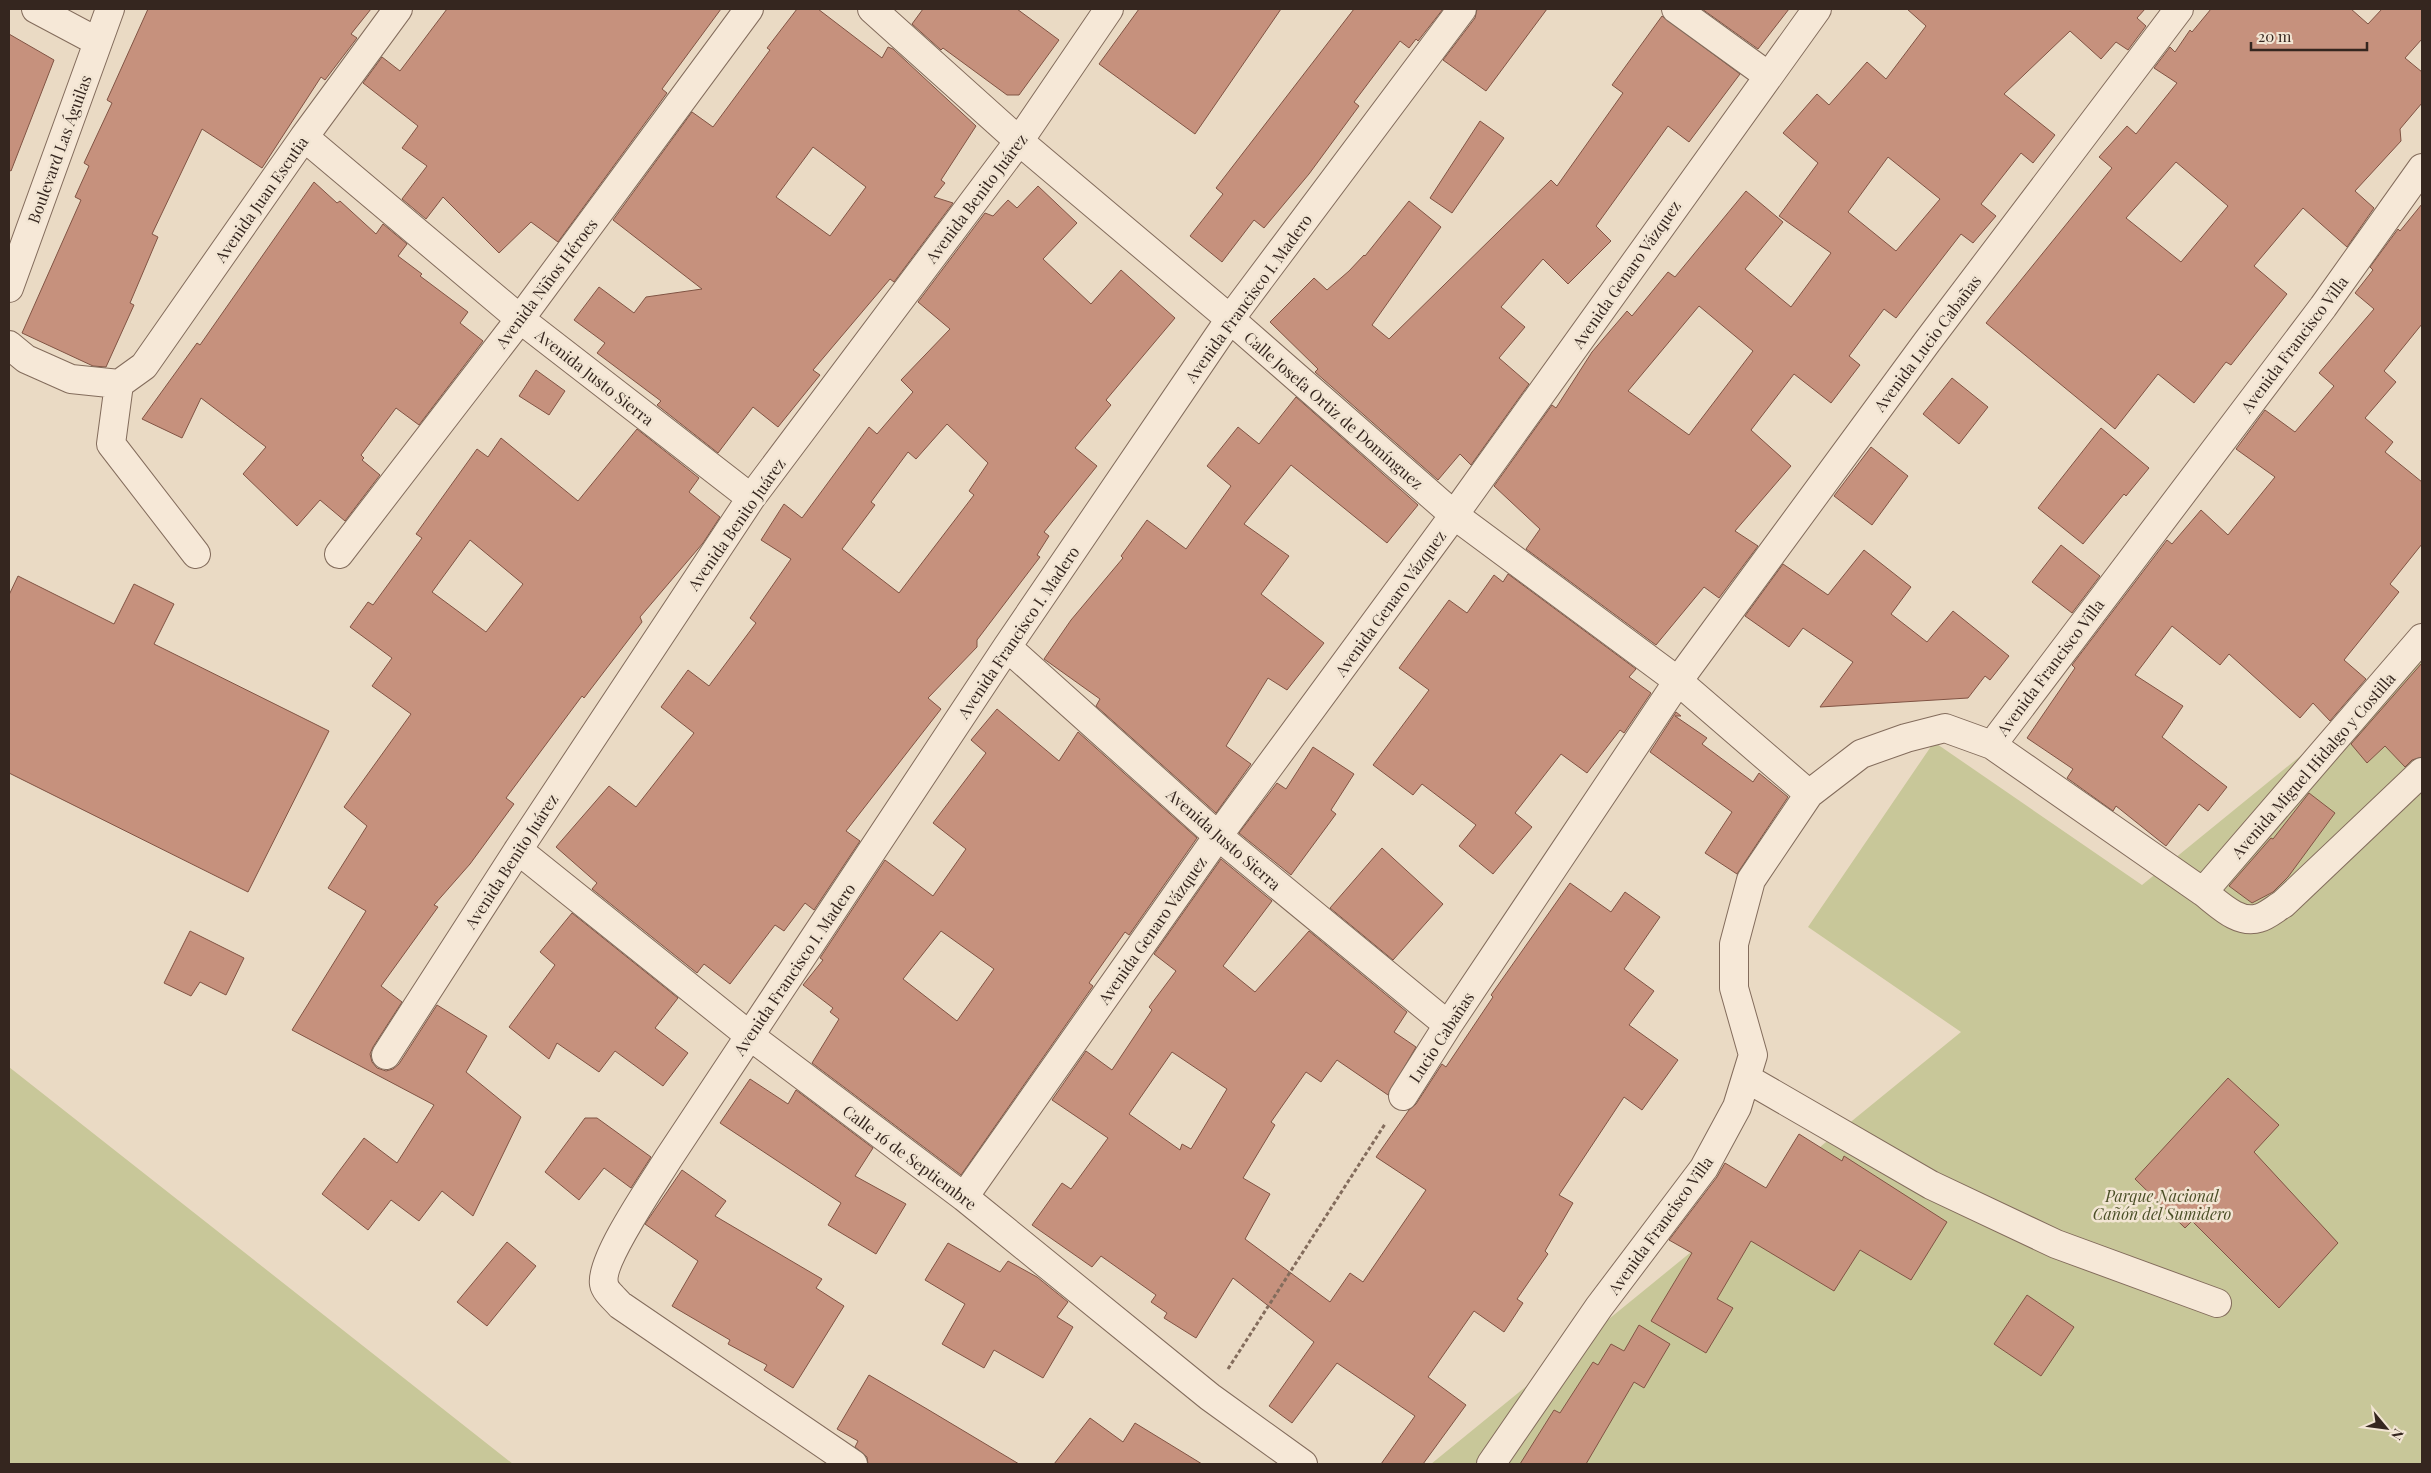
<svg xmlns="http://www.w3.org/2000/svg" width="2431" height="1473" viewBox="0 0 2431 1473" font-family="'Playfair Display',serif">
	<style>
		.green { fill: #c8c799 }
		.building { fill: #c6917d; stroke: #815444; fill-rule: evenodd }
		.lines { fill: none; stroke-linecap: round; stroke-linejoin: round }
		.minor-casing { stroke: #836c5c; stroke-width: 30 }
		.path { stroke: #836c5c; stroke-width: 3; stroke-dasharray: 4 2.5; stroke-linecap: butt }
		.minor { stroke: #f6e8d7; stroke-width: 28 }
		.labels { text-anchor: middle; dominant-baseline: central; stroke-width: 5; stroke-linejoin: round; paint-order: stroke }
		.street-label { font-size: 16px; fill: #35261f; stroke: #f2e5d3 }
		.park-label { font-size: 16px; font-style: italic; fill: #4b4f27; stroke: #f2e5d3 }
	</style>
	<rect width="100%" height="100%" fill="#eadac4"/>
	<path class="green" d="M2422,657V1464H1431L1961,1032L1808,927L1934,742L2142,885Z
		M9,1067L513,1464H9Z"/>
	<path class="building" d="M148,9H371L351,34L357,38L325,80L321,77L262,168L202,129L152,234L158,237L130,303L134,305L106,367L93,366L22,333L81,200L75,197L89,166L84,163L112,103L107,100Z
		M447,9H721L662,89L667,93L558,242L531,222L499,253L443,197L426,219L402,199L427,166L402,148L418,126L363,83L382,57L400,71Z
		M797,9H818L882,58L888,47L893,49L976,126L941,180L945,183L934,197L953,203L894,282L890,279L813,370L820,375L778,427L753,407L718,453L657,405L661,401L597,353L605,343L574,320L599,287L634,313L646,297L702,289L613,220L692,112L713,127L770,50L767,48ZM813,147L866,187L830,236L776,197Z
		M923,9H1017L1059,40L1019,95H1007L943,48L941,50L912,24Z
		M1139,9H1281L1195,134L1099,64Z
		M1354,9H1443L1418,41L1416,39L1409,48L1400,41L1354,102L1359,106L1309,174L1264,228L1254,220L1222,262L1190,236L1223,194L1216,188Z
		M1477,9H1547L1486,91L1443,60L1475,18Z
		M1702,9H1789L1758,49Z
		M1907,9H2145L2137,18L2146,26L2128,50L2116,42L2101,59L2070,31L2004,94L2055,135L2033,163L2021,153L1981,204L1996,216L1973,243L1961,234L1896,318L1884,309L1849,356L1860,365L1831,403L1794,374L1751,430L1791,466L1735,531L1758,546L1719,598L1704,587L1656,645L1526,549L1540,529L1494,486L1552,405L1556,408L1592,352L1627,311L1632,316L1668,272L1675,277L1746,191L1783,222L1745,269L1791,307L1831,253L1779,216L1818,163L1783,133L1817,94L1829,105L1867,62L1886,79L1926,26ZM1888,157L1940,199L1896,251L1848,212ZM1699,306L1753,351L1689,435L1628,391Z
		M2211,9H2351L2368,24L2382,9H2422V39L2405,58L2422,72V103L2400,129L2401,141L2355,191L2374,208L2347,247L2303,208L2254,266L2287,294L2231,365L2226,362L2194,403L2158,374L2115,429L1986,323L2112,168L2099,157L2127,126L2136,134L2177,83L2154,68L2170,47L2175,52L2190,30L2192,32ZM2176,162L2228,206L2181,262L2126,218Z
		M1662,16L1740,74L1689,142L1668,126L1596,226L1611,241L1568,284L1543,259L1501,307L1525,327L1499,358L1529,384L1471,465L1460,454L1438,480L1315,372L1318,369L1270,322L1314,278L1327,290L1349,271L1364,255L1365,256L1409,201L1441,227L1372,325L1389,339L1551,180L1557,186L1623,93L1612,85Z
		M9,34L54,60L11,171L9,170Z
		M1480,121L1504,138L1452,213L1430,198Z
		M314,182L337,203L340,201L376,234L383,224L407,244L398,256L422,274L420,276L468,312L460,323L483,341L419,425L396,408L361,455L364,458L362,460L380,475L345,521L320,500L297,526L243,474L266,447L201,398L182,438L142,419L197,343L200,345Z
		M1038,186L1077,223L1043,259L1091,304L1121,270L1175,318L1106,400L1111,405L1075,448L1097,466L1044,532L1049,536L1037,555L1040,557L977,640V647L928,698L941,709L846,831L860,841L814,910L805,903L784,931L775,925L730,984L704,964L697,973L592,889L597,883L556,847L609,786L636,807L694,733L661,707L688,670L709,686L756,623L750,618L791,559L761,540L784,504L802,518L869,427L877,434L913,392L901,380L950,329L918,302L985,213L993,216L1008,200L1017,208ZM947,424L988,463L969,491L974,495L899,593L842,549L875,505L871,502L908,452L916,459Z
		M2422,204V324L2384,371L2396,382L2365,418L2393,442L2385,452L2422,482V544L2390,584L2399,592L2344,660L2366,679L2330,721L2313,703L2300,718L2229,654L2220,665L2172,626L2135,675L2183,706L2162,737L2227,787L2208,811L2199,804L2166,846L2116,806L2113,811L2067,778L2073,769L2027,738L2075,668L2072,665L2167,540L2172,544L2201,510L2228,535L2275,477L2236,449L2265,410L2295,432L2334,386L2319,373L2374,309L2355,293L2373,270L2370,267L2398,229L2400,231Z
		M536,370L565,391L549,415L519,396Z
		M1952,378L1988,407L1959,444L1923,414Z
		M1296,397L1418,505L1387,543L1291,465L1244,524L1289,556L1261,594L1324,643L1287,690L1268,678L1226,746L1251,764L1216,813L1096,706L1100,699L1044,659L1071,620L1123,558L1121,556L1147,520L1186,549L1231,486L1207,466L1238,427L1259,444Z
		M2101,428L2149,468L2126,496L2124,494L2083,544L2038,508Z
		M637,429L699,478L689,492L720,517L703,543L640,617L642,622L584,698L582,696L506,798L514,804L470,864L434,905L438,907L381,986L402,1002L373,1047L370,1054L372,1062L377,1068L386,1071L393,1069L399,1064L437,1005L487,1036L466,1072L521,1117L473,1216L442,1191L419,1221L391,1200L368,1230L322,1194L364,1138L397,1163L434,1105L292,1030L366,911L328,888L367,826L344,807L411,714L372,686L392,658L350,627L368,602L373,605L422,538L416,534L477,449L488,457L501,438L578,501ZM470,540L523,584L486,632L432,592Z
		M1871,447L1908,476L1872,525L1834,496Z
		M2061,545L2100,576L2072,613L2032,582Z
		M1864,550L1911,587L1891,614L1927,642L1953,611L2009,656L1990,680L1985,676L1968,698L1820,707L1853,662L1803,628L1789,647L1745,616L1783,564L1828,595Z
		M1508,574L1636,669L1629,677L1651,693L1624,733L1620,730L1587,773L1561,754L1515,813L1532,827L1493,874L1459,846L1476,825L1422,784L1413,795L1373,765L1429,690L1399,668L1449,600L1467,613L1494,575L1503,582Z
		M18,576L114,624L134,584L174,604L154,644L329,731L248,892L9,773V595Z
		M2422,663V757L2412,760L2405,767L2385,746L2367,763L2351,744Z
		M997,709L1059,761L1078,732L1197,838L1129,935L1125,932L1089,983L1093,986L961,1175L812,1063L839,1019L830,1012L833,1008L803,985L823,960L820,958L885,860L933,896L966,849L933,823L986,753L971,740ZM941,931L994,969L957,1021L903,979Z
		M1676,712L1681,716H1675L1707,738L1702,744L1753,782L1759,773L1788,797L1737,874L1705,853L1732,812L1650,752Z
		M1313,747L1354,774L1331,810L1336,814L1291,875L1239,833L1277,783L1286,789Z
		M2309,793L2335,813L2288,877L2273,892L2252,903L2229,886L2271,838L2273,839Z
		M1382,848L1443,904L1393,960L1330,908Z
		M1221,859L1272,901L1223,966L1255,992L1309,931L1407,1012L1394,1032L1416,1047L1388,1095L1337,1060L1321,1082L1306,1072L1271,1122L1275,1125L1243,1178L1270,1194L1245,1239L1330,1302L1350,1273L1363,1282L1426,1190L1376,1157L1409,1110L1416,1104L1442,1064L1446,1067L1493,997L1491,995L1570,883L1611,912L1625,892L1660,917L1624,969L1654,991L1629,1025L1678,1060L1642,1110L1624,1097L1559,1195L1573,1203L1545,1251L1548,1254L1517,1299L1523,1303L1504,1332L1474,1311L1428,1377L1466,1405L1423,1464H1381L1415,1416L1337,1363L1292,1423L1269,1406L1314,1342L1233,1278L1196,1338L1164,1318L1167,1313L1151,1302L1156,1295L1101,1256L1092,1267L1032,1225L1062,1183L1071,1189L1108,1138L1052,1100L1086,1051L1112,1070L1152,1010L1149,1007L1176,971L1154,954ZM1172,1052L1227,1089L1191,1149L1182,1144L1180,1150L1129,1114Z
		M572,913L678,998L655,1028L688,1053L663,1086L615,1051L599,1072L557,1043L549,1059L509,1027L555,965L540,952Z
		M190,931L244,958L226,995L200,982L191,996L164,983Z
		M2228,1078L2279,1125L2254,1152L2338,1243L2279,1308L2192,1221L2185,1228L2135,1179Z
		M750,1079L788,1104L796,1090L873,1148L855,1176L906,1204L876,1254L828,1225L841,1203L720,1123Z
		M585,1118H597L651,1157L631,1188L604,1168L579,1200L545,1172Z
		M1799,1134L1842,1161L1844,1156L1947,1222L1911,1280L1860,1250L1834,1291L1751,1241L1717,1299L1733,1308L1706,1353L1651,1321L1692,1253L1669,1240L1717,1177L1725,1163L1766,1188Z
		M682,1170L726,1201L715,1216L822,1279L816,1288L844,1306L793,1388L764,1370L767,1365L728,1344L730,1340L672,1306L698,1261L645,1224Z
		M507,1242L536,1266L487,1326L457,1302Z
		M948,1243L1000,1272L1008,1261L1037,1277L1068,1302L1057,1317L1073,1327L1043,1378L994,1350L984,1368L942,1344L965,1304L925,1280Z
		M2027,1295L2074,1327L2041,1376L1994,1344Z
		M1639,1325L1670,1344L1644,1388L1634,1382L1586,1464H1520L1554,1410L1560,1413L1593,1362L1598,1365L1611,1344L1624,1351Z
		M869,1375L927,1409L1019,1464H868L867,1457L855,1447L858,1441L837,1429Z
		M1090,1418L1123,1442L1135,1423L1202,1464H1054Z"/>
	<g class="lines">
		<g class="minor-casing">
			<path id="minor" d="M36,9L98,42
				M872,9L1019,141L1230,319L1454,515L1678,681L1809,794
				M1676,9L1767,75
				M304,137L520,319L751,498
				M9,288L110,9
				M9,345L26,359L71,379L119,384
				M119,384L144,366L304,137L398,9
				M119,384L111,444L196,554
				M339,554L520,319L749,9
				M1007,647L1218,836L1448,1025
				M1992,745L2323,307L2422,168
				M518,850L750,1036L964,1197L1210,1397L1303,1464
				M2203,892L2422,638
				M386,1055L518,850L751,498L1019,141L1109,9
				M1746,1078L1931,1185L2056,1244L2217,1303
				M1403,1096L1448,1025L1678,681L1927,342L2179,9
				M964,1197L1218,836L1454,515L1817,9
				M853,1464L620,1305C615,1299 605,1291 604,1284C599,1261 654,1182 668,1159L1007,647L1230,319L1462,9
				M1491,1464L1599,1307L1704,1168L1737,1107L1753,1055L1734,988V944L1751,880L1809,794L1861,754L1906,738L1945,728L1992,745L2203,892C2218,903 2238,925 2259,918C2267,916 2276,908 2283,904L2422,772"/>
		</g>
		<path class="path" d="M1228,1369L1385,1124"/>
		<use href="#minor" class="minor"/>
	</g>
	<g class="labels">
		<g class="street-label">
			<text transform="translate(59 149) rotate(-70)">Boulevard Las Águilas</text>
			<text transform="translate(976 198) rotate(-53)">Avenida Benito Juárez</text>
			<text transform="translate(261 199) rotate(-55)">Avenida Juan Escutia</text>
			<text transform="translate(1626 274) rotate(-55)">Avenida Genaro Vázquez</text>
			<text transform="translate(546 283) rotate(-53)">Avenida Niños Héroes</text>
			<text transform="translate(1248 298) rotate(-54)">Avenida Francisco I. Madero</text>
			<text transform="translate(1927 343) rotate(-53)">Avenida Lucio Cabañas</text>
			<text transform="translate(2294 344) rotate(-53)">Avenida Francisco Villa</text>
			<text transform="translate(595 377) rotate(38)">Avenida Justo Sierra</text>
			<text transform="translate(1334 410) rotate(41)">Calle Josefa Ortiz de Domínguez</text>
			<text transform="translate(736 524) rotate(-55)">Avenida Benito Juárez</text>
			<text transform="translate(1390 603) rotate(-54)">Avenida Genaro Vázquez</text>
			<text transform="translate(1018 632) rotate(-56)">Avenida Francisco I. Madero</text>
			<text transform="translate(2050 667) rotate(-53)">Avenida Francisco Villa</text>
			<text transform="translate(2313 765) rotate(-49)">Avenida Miguel Hidalgo y Costilla</text>
			<text transform="translate(1224 839) rotate(41)">Avenida Justo Sierra</text>
			<text transform="translate(511 861) rotate(-57)">Avenida Benito Juárez</text>
			<text transform="translate(1152 930) rotate(-55)">Avenida Genaro Vázquez</text>
			<text transform="translate(794 969) rotate(-56)">Avenida Francisco I. Madero</text>
			<text transform="translate(1441 1037) rotate(-57)">Lucio Cabañas</text>
			<text transform="translate(910 1157) rotate(37)">Calle 16 de Septiembre</text>
			<text transform="translate(1660 1225) rotate(-54)">Avenida Francisco Villa</text>
		</g>
		<g class="park-label">
			<text x="2162" y="1195">Parque Nacional<tspan x="2162" dy="18">Cañón del Sumidero</tspan></text>
		</g>
	</g>
	<rect width="2431" height="1473" fill="none" stroke="#35261f" stroke-width="20"/>
	<g transform="translate(2386 1428) rotate(119)" stroke="#f2e5d3" stroke-width="4" paint-order="stroke">
	<path d="M0-4L9 19L0 12L-9 19Z" fill="#35261f"/>
	<text y="-8" font-size="14" font-weight="bold" text-anchor="middle" fill="#35261f">N</text>
	</g>
	<path d="M2251 42v8h116v-8" fill="none" stroke="#35261f" stroke-width="2.5"/>
	<text x="2258" y="42" font-size="15" fill="#35261f" stroke="#f2e5d3" stroke-width="4" paint-order="stroke">20 m</text>
</svg>
